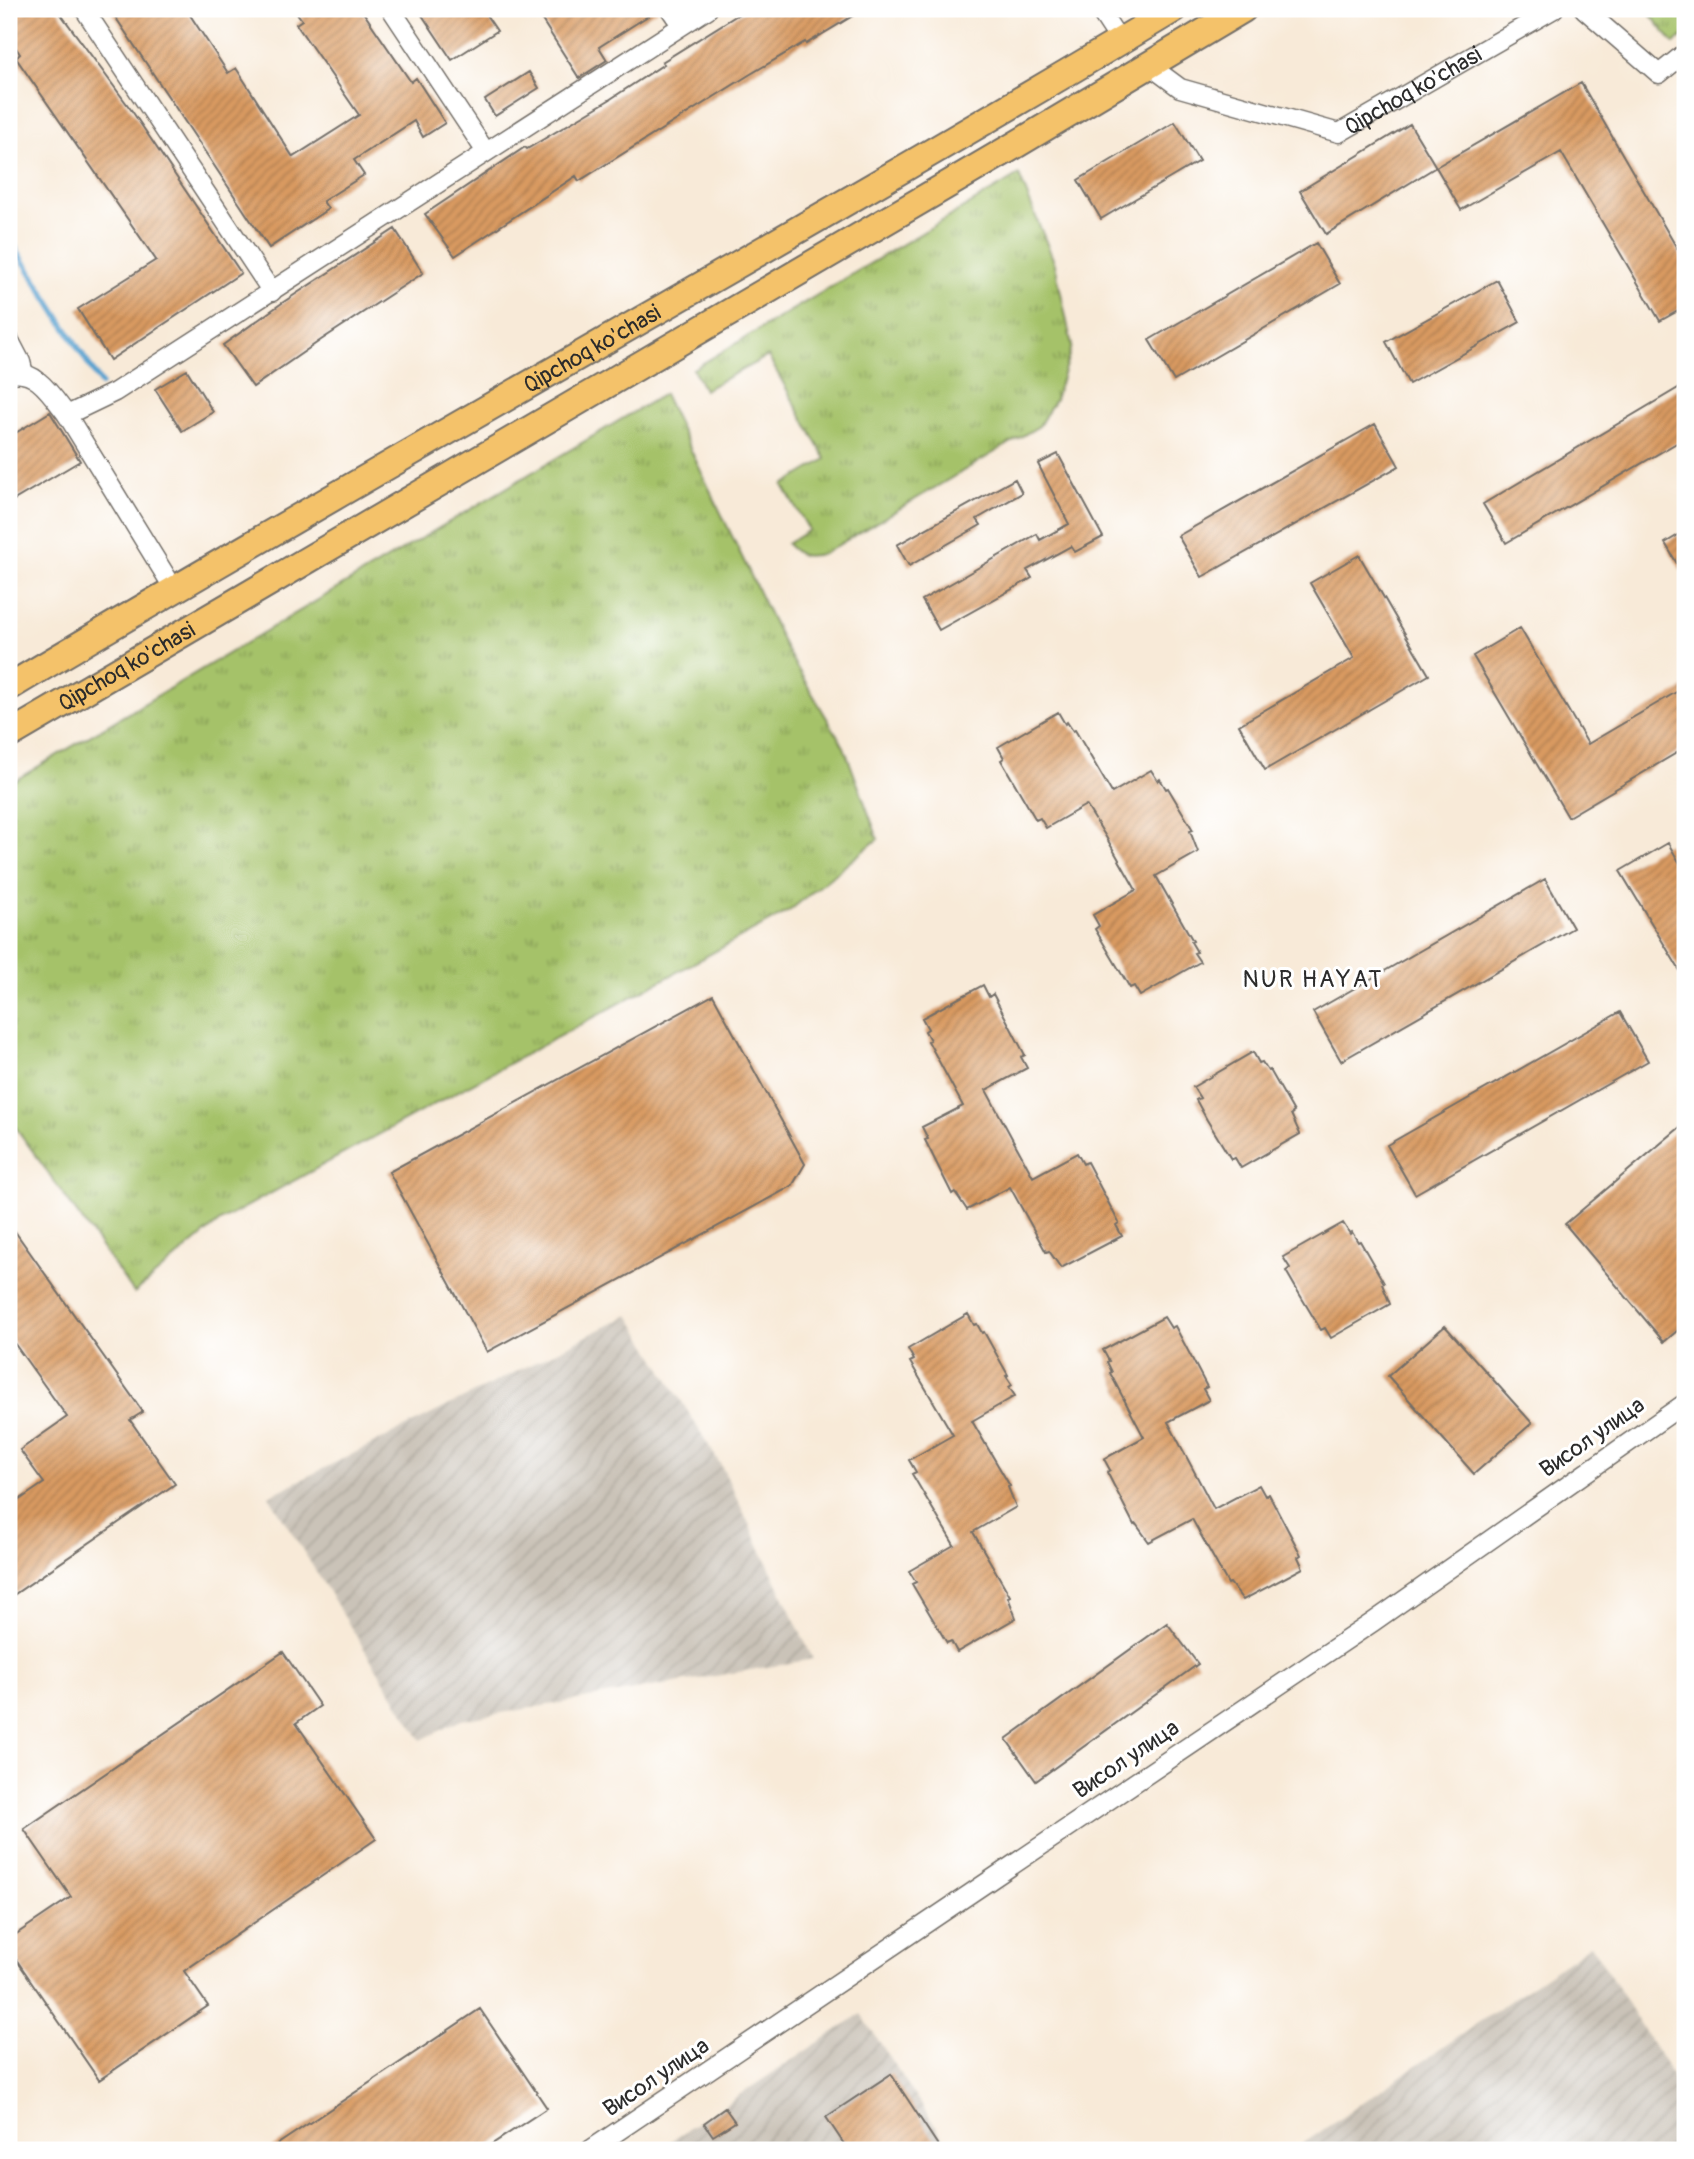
<svg xmlns="http://www.w3.org/2000/svg" width="1694" height="2159" viewBox="0 0 1694 2159" font-family="Pangolin,sans-serif">
	<style>
		.industrial { fill: url(#industrial-furrows) }
		.grass { fill: url(#grass-tufts); stroke: #68764a; stroke-width: 2 }
		.lines { fill: none; stroke-linecap: round; stroke-linejoin: round }
		.stream { stroke: #58a2cf; stroke-width: 6 }
		.building { fill: url(#building-hatch) }
		.street-casing { stroke: #736e68; stroke-width: 21 }
		.primary-casing { stroke: #736e68; stroke-width: 30 }
		.street { stroke: #fff; stroke-width: 18 }
		.primary { stroke: #f4c26a; stroke-width: 26 }
		.labels { text-anchor: middle; dominant-baseline: central; stroke-width: 6; stroke-linejoin: round; paint-order: stroke }
		.street-label { font-size: 23px; fill: #2b2b2b; stroke: #fff }
		.neighbourhood-label { font-size: 24px; letter-spacing: 2px; fill: #2b2b2b; stroke: #fff }
	</style>
	<defs>
		<pattern id="industrial-furrows" width="10" height="10" patternUnits="userSpaceOnUse" patternTransform="scale(1.75)"><rect width="10" height="10" fill="#cac3b8"/><path d="M-1 1l2-2M0 10L10 0M9 11l2-2" fill="none" stroke="#aea89e"/></pattern>
		<pattern id="grass-tufts" width="24" height="20" patternUnits="userSpaceOnUse" patternTransform="scale(1.75)"><rect width="24" height="20" fill="#a5c269"/><path d="M3 7l-1-3M5 7V3M7 7l1-3M15 17l-1-3M17 17v-4M19 17l1-3" fill="none" stroke="#879e57"/></pattern>
		<pattern id="building-hatch" width="6" height="6" patternUnits="userSpaceOnUse" patternTransform="scale(1.75)"><rect width="6" height="6" fill="#d99a61"/><path d="M-1 1l2-2M0 6l6-6M5 7l2-2" fill="none" stroke="#b07e50"/></pattern>
	</defs>
	<rect width="100%" height="100%" fill="#fff"/>
	<filter id="ink" filterUnits="userSpaceOnUse"><feTurbulence type="fractalNoise" baseFrequency=".0143" numOctaves="2"/><feDisplacementMap in="SourceGraphic" scale="14" xChannelSelector="R" yChannelSelector="G"/><feConvolveMatrix kernelMatrix="1 2 1 2 8 2 1 2 1" color-interpolation-filters="sRGB"/></filter>
	<filter id="wash" filterUnits="userSpaceOnUse"><feTurbulence type="fractalNoise" baseFrequency=".00686" numOctaves="4" result="noise"/><feDisplacementMap in="SourceGraphic" scale="28" xChannelSelector="R" yChannelSelector="G"/><feGaussianBlur stdDeviation="1.57" result="paint"/><feColorMatrix in="noise" values="0 0 0 0 0 0 0 0 0 0 0 0 0 0 0 0 0 1.4 0 .05"/><feComposite in="paint" operator="in"/></filter>
	<g filter="url(#wash)">
		<rect width="100%" height="100%" fill="#f8ead8"/>
		<path class="industrial" d="M629,1315L723,1469L813,1659L461,1720L421,1740L269,1496Z
			M1591,1945L1685,2097V2150H1294Z
			M861,2014L951,2150H657Z"/>
		<path class="grass" d="M1646,9H1685V34L1674,44Z
			M1019,175L1055,264L1072,346L1055,399L1039,426L823,554C804,557 801,558 787,544L809,530L783,485L826,459L768,356L704,390L693,369Z
			M664,394L787,651L844,747L878,839L789,911L220,1221L134,1293L9,1118V784Z"/>
		<g class="lines">
			<path class="stream" d="M9,238L101,384"/>
		</g>
		<g id="blocks">
			<path class="building" d="M9,9H57L132,111L241,273L110,360L78,309L156,260L16,58L20,54L9,37Z
				M110,9H186L228,73L236,68L293,157L359,115L296,24L302,20L294,9H361L411,82L416,78L445,123L423,137L414,121L354,160L364,175L323,201L328,209L269,248Z
				M418,9H482L497,31L452,60Z
				M535,9H659L599,47L607,60L579,78Z
				M747,9H864L806,44L805,42L749,75L579,181L576,176L455,256L425,214L525,147L527,149L609,100L664,64L662,62Z
				M529,72L539,88L495,116L485,100Z
				M1581,83L1685,262V307L1660,321L1561,152L1461,210L1436,167Z
				M1175,122L1199,161L1101,219L1078,180Z
				M1410,124L1436,167L1326,234L1300,191Z
				M395,229L423,273L321,340L253,387L223,345L282,303Z
				M1316,243L1340,284L1174,381L1149,340Z
				M1497,280L1520,322L1409,384L1386,342Z
				M187,370L213,412L182,431L155,389Z
				M1685,384V438L1506,543L1483,504Z
				M50,412L80,461L9,503V437Z
				M1375,424L1399,466L1202,577L1178,536Z
				M1058,454L1103,537L1075,552L1071,546L1027,570L1032,578L939,630L922,600L1037,534L1040,540L1069,524L1038,464Z
				M1015,479L1022,493L977,519L981,525L909,566L897,545Z
				M1685,531V577L1665,543Z
				M1359,555L1429,675L1265,770L1239,725L1354,658L1310,583Z
				M1520,628L1588,744L1685,687V748L1568,817L1473,656Z
				M1058,712L1065,724L1067,722L1073,731L1075,730L1112,793L1151,770L1158,781L1160,779L1166,789L1168,788L1193,830L1190,831L1198,852L1156,876L1193,941L1191,942L1197,952L1194,953L1200,962L1140,996L1134,986L1130,988L1095,929L1099,926L1093,915L1136,890L1106,837L1086,805L1046,828L1040,818L1036,820L1001,760L1004,758L998,747Z
				M1668,843L1685,872V979L1620,871Z
				M1545,879L1573,928L1341,1061L1313,1012Z
				M983,985L989,997L993,994L1025,1055L1021,1057L1027,1068L986,1090L1033,1177L1077,1153L1083,1164L1087,1162L1119,1223L1116,1225L1122,1236L1061,1268L1049,1251L1046,1252L1010,1187L967,1210L955,1192L952,1194L925,1140L928,1139L922,1127L963,1106L928,1041L930,1040L925,1031L928,1029L922,1018Z
				M713,995L805,1164L792,1186L487,1352L389,1172Z
				M1620,1012L1648,1061L1415,1194L1387,1145Z
				M1253,1052L1259,1063L1262,1062L1268,1071L1270,1070L1294,1112L1291,1114L1300,1134L1241,1168L1235,1158L1231,1159L1207,1120L1196,1100L1200,1098L1193,1087Z
				M1685,1123V1324L1664,1342L1565,1224Z
				M9,1223L143,1412L130,1420L175,1484L9,1598V1507L44,1483L20,1450L67,1417L9,1336Z
				M1343,1223L1350,1234L1352,1232L1358,1242L1360,1241L1384,1283L1382,1284L1390,1304L1331,1338L1325,1328L1321,1330L1297,1290L1286,1271L1290,1268L1283,1257Z
				M968,1314L974,1325L977,1324L982,1333L984,1332L1008,1375L1006,1376L1012,1385L1009,1387L1015,1396L972,1421L1010,1486L1008,1487L1016,1507L973,1532L1010,1596L1008,1597L1016,1618L957,1652L951,1641L947,1643L912,1584L916,1582L909,1571L954,1545L912,1474L916,1472L909,1460L953,1435L910,1362L914,1360L908,1349Z
				M1164,1317L1171,1328L1175,1326L1207,1387L1203,1389L1209,1400L1168,1422L1214,1509L1259,1485L1265,1496L1269,1494L1301,1555L1298,1557L1303,1568L1243,1600L1230,1583L1228,1584L1192,1519L1149,1542L1136,1524L1134,1525L1107,1472L1110,1470L1104,1459L1144,1437L1110,1373L1112,1372L1107,1362L1109,1361L1103,1350Z
				M1445,1326L1532,1423L1474,1474L1388,1376Z
				M1167,1623L1198,1664L1036,1781L1006,1739Z
				M283,1652L320,1706L296,1723L376,1839L184,1971L208,2006L99,2080L9,1949V1939L71,1897L24,1829Z
				M480,2009L547,2108L483,2150H269Z
				M891,2074L941,2150H848L826,2117Z
				M725,2108L735,2122L713,2136L704,2123Z"/>
		</g>
	</g>
	<g filter="url(#ink)">
		<use href="#blocks" fill-opacity="0" stroke="#736e68" stroke-width="2"/>
		<g class="lines">
			<g class="street-casing">
				<g id="street">
					<path d="M84,9L272,292"/>
					<path d="M391,9L486,152"/>
					<path d="M670,9L681,25"/>
					<path d="M1099,9L1120,41"/>
					<path d="M1584,9L1659,74L1685,53"/>
					<path id="s1" d="M1149,65L1180,88L1339,133L1554,9"/>
					<path d="M9,339L21,362L24,374"/>
					<path d="M9,375C35,366 53,397 67,415L115,392L708,9"/>
					<path d="M67,415L174,589"/>
					<path d="M590,2150L1373,1622L1685,1403"/>
				</g>
			</g>
			<g class="primary-casing">
				<g id="primary">
					<path id="s2" d="M9,687C395,457 789,240 1174,9"/>
					<path id="s3" d="M9,735L1017,144L1243,9"/>
				</g>
			</g>
			<use href="#street" class="street"/>
			<use href="#primary" class="primary"/>
		</g>
	</g>
	<g class="labels">
		<g class="street-label">
			<text stroke="none"><textPath href="#s1" startOffset="289">Qipchoq ko'chasi</textPath></text>
			<text stroke="none"><textPath href="#s2" startOffset="674">Qipchoq ko'chasi</textPath></text>
			<text stroke="none"><textPath href="#s3" startOffset="136">Qipchoq ko'chasi</textPath></text>
			<text transform="translate(1592 1437) rotate(-35)">Висол улица</text>
			<text transform="translate(1126 1759) rotate(-34)">Висол улица</text>
			<text transform="translate(656 2077) rotate(-34)">Висол улица</text>
		</g>
		<g class="neighbourhood-label">
			<text x="1313" y="979">NUR HAYAT</text>
		</g>
	</g>
	<rect width="1694" height="2159" fill="none" stroke="#fff" stroke-width="35"/>
</svg>
